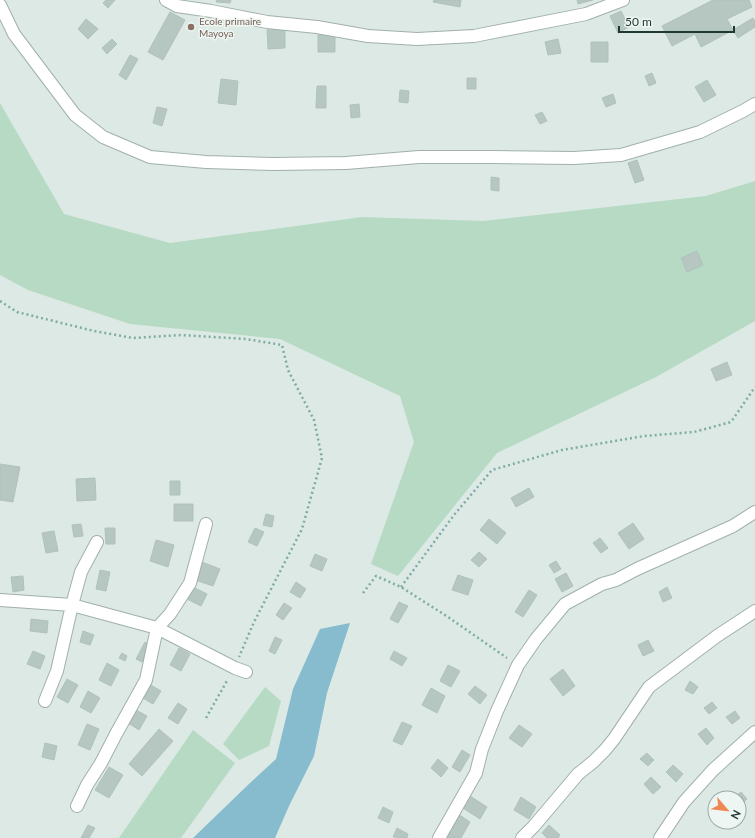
<svg xmlns="http://www.w3.org/2000/svg" width="755" height="838" viewBox="0 0 755 838" font-family="Lato,sans-serif">
	<style>
		.green { fill: #b6dac3 }
		.water { fill: #86bcce }
		.building { fill: #b6c6c1; stroke: #b0c2bc }
		.lines { fill: none; stroke-linecap: round; stroke-linejoin: round }
		.minor-casing { stroke: #a1b0ac; stroke-width: 14 }
		.path { stroke: #7eaca2; stroke-width: 2.5; stroke-dasharray: 2 3; stroke-linecap: butt }
		.minor { stroke: #fff; stroke-width: 12 }
		.education-dot { fill: #8d6e63; stroke: #edf6f2; stroke-width: 1.5 }
		.labels { text-anchor: middle; dominant-baseline: central; stroke-width: 3; stroke-linejoin: round; paint-order: stroke }
		.education-label { font-size: 10px; fill: #785e54; stroke: #edf6f2; text-anchor: start }
	</style>
	<rect width="100%" height="100%" fill="#dde9e5"/>
	<path class="green" d="M0,103L64,214L170,243L362,217L483,221L706,196L755,181V321L656,377L497,453L398,576L371,564L414,442L400,396L280,339L130,324L28,290L0,275Z
		M265,687L281,701L269,746L239,760L223,744Z
		M193,730L235,763L181,838H119Z"/>
	<path class="water" d="M350,623L327,693L314,756L289,806L275,838H193L250,783L276,759L293,689L320,629Z"/>
	<path class="building" d="M106,0H115L108,8L103,3Z
		M217,0H231L230,3L216,2Z
		M434,0H461L460,7L433,2Z
		M577,0H593L578,4Z
		M713,0H749L752,7L727,19L733,30L701,47L695,34L672,46L662,26Z
		M621,11L629,27L618,33L610,16Z
		M170,12L185,20L163,60L148,52Z
		M753,18L755,21V27L738,38L733,30Z
		M86,19L98,29L88,39L78,29Z
		M285,29V48L268,49L267,30Z
		M335,34V52H318V35Z
		M112,39L117,44L107,54L102,48Z
		M558,39L561,53L548,55L545,42Z
		M591,42H608V62H591Z
		M130,55L138,59L126,80L119,75Z
		M652,73L656,83L649,86L645,76Z
		M467,78H476V89H467Z
		M221,79L238,81L236,105L218,103Z
		M707,80L716,95L704,102L695,87Z
		M317,86H326V108H316Z
		M400,90L409,91L408,103L399,102Z
		M613,94L616,103L606,107L602,98Z
		M359,104L360,117L351,118L350,105Z
		M157,107L167,109L162,126L153,123Z
		M542,112L547,121L540,124L535,115Z
		M637,160L644,180L635,183L628,163Z
		M491,177L499,178V191L491,190Z
		M697,251L703,265L687,272L681,258Z
		M727,362L732,375L716,381L711,369Z
		M0,464L20,467L13,502L0,500Z
		M95,478L96,500L77,501L76,479Z
		M170,481H180V495H170Z
		M529,488L534,497L516,507L511,498Z
		M174,504H193V521H174Z
		M266,514L274,516L272,527L263,525Z
		M489,519L506,533L497,544L480,530Z
		M633,523L644,539L629,549L618,533Z
		M81,524L83,536L74,537L72,525Z
		M105,528H115V544H106Z
		M255,528L264,532L257,546L248,542Z
		M54,531L58,551L46,553L42,533Z
		M600,538L608,548L601,553L593,543Z
		M156,540L174,545L168,567L150,561Z
		M479,552L487,559L479,567L471,560Z
		M315,554L327,559L322,571L310,566Z
		M556,561L561,569L554,573L549,565Z
		M202,562L220,569L213,586L195,580Z
		M100,570L110,572L106,591L96,589Z
		M566,573L573,586L562,592L555,579Z
		M458,575L473,580L468,595L452,590Z
		M23,576L24,590L13,592L11,577Z
		M296,582L306,589L300,598L290,592Z
		M193,587L207,594L201,606L187,599Z
		M667,587L672,598L663,602L659,592Z
		M529,590L537,595L523,617L515,612Z
		M399,602L408,606L398,623L390,619Z
		M284,603L292,608L283,620L276,615Z
		M31,619L48,621L47,633L30,631Z
		M83,631L94,635L90,645L80,642Z
		M275,637L282,640L275,654L269,651Z
		M648,640L654,651L643,656L638,645Z
		M145,642L151,646L142,662L136,659Z
		M179,648L190,654L181,671L170,665Z
		M33,651L45,656L40,669L27,664Z
		M394,651L407,658L402,666L390,659Z
		M122,653L127,656L125,661L119,658Z
		M107,663L119,670L111,686L99,680Z
		M448,665L460,671L451,687L440,681Z
		M563,669L575,686L563,696L550,679Z
		M67,679L78,685L68,703L57,697Z
		M690,681L698,687L693,694L685,690Z
		M149,684L161,691L153,704L141,697Z
		M475,686L487,695L480,704L468,694Z
		M431,688L445,696L437,713L422,705Z
		M88,691L100,698L91,713L80,707Z
		M712,702L717,708L709,714L704,708Z
		M178,703L187,709L178,724L168,718Z
		M136,710L147,716L139,730L128,723Z
		M735,711L740,718L732,724L726,717Z
		M402,722L412,726L402,745L393,741Z
		M87,724L99,729L90,750L78,745Z
		M519,725L532,734L522,747L509,738Z
		M706,728L714,738L707,745L698,734Z
		M159,729L173,741L142,776L129,764Z
		M45,743L57,746L54,760L42,757Z
		M462,750L470,755L460,772L452,767Z
		M647,753L654,760L648,766L640,759Z
		M438,759L448,768L441,777L431,768Z
		M673,765L683,774L676,782L666,772Z
		M109,767L123,775L109,798L95,790Z
		M651,777L661,787L653,794L644,784Z
		M741,792L747,799L739,806V798H733Z
		M470,796L487,807L480,819L463,808Z
		M521,797L536,807L529,819L514,810Z
		M383,807L393,812L389,823L378,818Z
		M458,814L470,822L461,838H449L444,835Z
		M88,825L95,828L89,838H81Z
		M549,825L560,835L558,838H547L542,833Z
		M397,828L408,834L407,838L393,837Z"/>
	<g class="lines">
		<g class="minor-casing">
			<path id="minor" d="M166,0L177,6L211,11L267,22L317,27L368,36L417,39L474,36L586,14L623,0
				M0,5L14,34L75,115L103,137L150,157L206,162L273,164L346,163L419,157H493L574,158L621,155L700,132L743,111L755,104
				M0,600L72,605L157,628L235,668L246,672
				M45,701L57,671L72,605L81,572L97,542
				M77,806L87,785L101,763L116,734L146,680L157,628L170,614L190,583L206,524
				M439,838L476,773L482,749L497,711L518,665L536,639L565,604L602,584L616,580L637,569L733,526L755,512
				M522,838L534,826L578,774L593,762L605,750L614,739L649,687L717,636L755,611
				M660,838L684,802L713,770L755,732"/>
		</g>
		<path class="path" d="M0,301L17,312L94,331L133,338L181,335L246,339L282,345L288,370L314,420L322,458L302,529L254,622L239,657
			M401,587L454,515L492,470L562,450L644,436L694,432L731,422L755,387
			M363,593L376,576L401,587L448,617L507,658
			M206,718L228,679"/>
		<use href="#minor" class="minor"/>
	</g>
	<circle class="education-dot" cx="191" cy="27" r="4"/>
	<g class="labels">
		<g class="education-label">
			<text x="199" y="21">Ecole primaire<tspan x="199" dy="12">Mayoya</tspan></text>
		</g>
	</g>
	<g transform="translate(727 810) rotate(118)"><circle r="19" fill="#edf6f2" stroke="#9baaa6"/>
	<path d="M0-3L7 15L0 10L-7 15Z" fill="#ee8956"/>
	<text y="-6" font-size="11" font-weight="bold" text-anchor="middle" fill="#203833">N</text>
	</g>
	<path d="M619 26v6h115v-6" fill="none" stroke="#203833" stroke-width="2"/>
	<text x="625" y="26" font-size="12" fill="#203833" stroke="#edf6f2" stroke-width="3" paint-order="stroke">50 m</text>
</svg>
